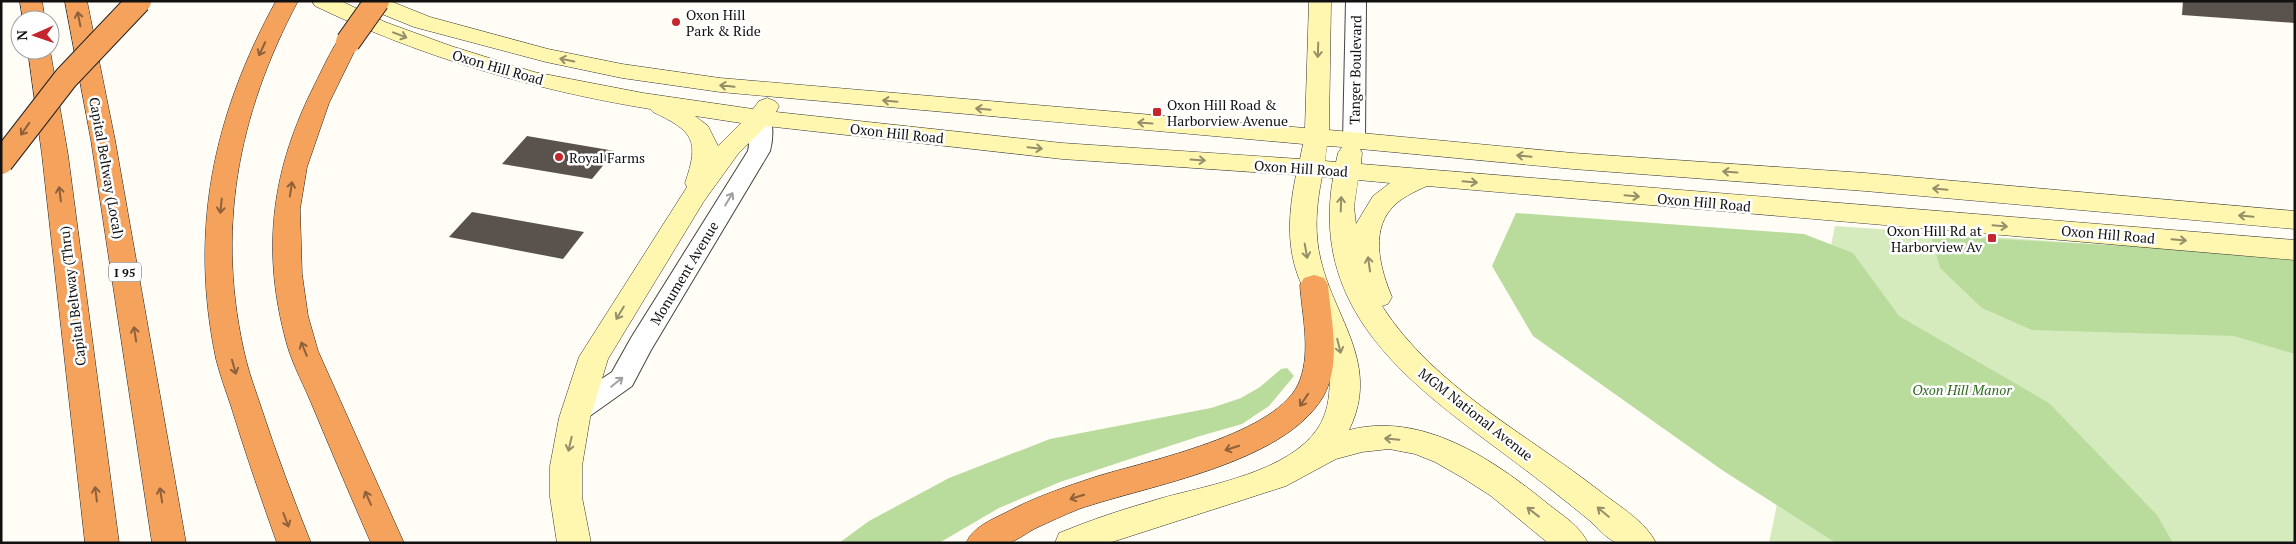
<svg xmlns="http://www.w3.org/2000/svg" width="2296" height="544" viewBox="0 0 2296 544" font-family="'PT Serif',serif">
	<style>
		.green { fill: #d5ebbd }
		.forest { fill: #b9dc9c }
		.building { fill: #5a524d }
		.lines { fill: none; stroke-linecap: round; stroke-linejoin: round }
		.street-casing { stroke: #444; stroke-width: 2 }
		.secondary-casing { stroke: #333; stroke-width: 1 }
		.highway-casing { stroke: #222; stroke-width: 1 }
		.street { fill: #fff; fill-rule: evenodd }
		.secondary { fill: #fff6b0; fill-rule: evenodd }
		.highway { fill: #f5a25d; fill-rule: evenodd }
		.highway-bridge-casing { stroke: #222; stroke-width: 26; stroke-linecap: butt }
		.highway-bridge { stroke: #f5a25d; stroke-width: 24 }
		.oneway { stroke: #8e613b }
		.oneway2 { stroke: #948f68 }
		.oneway3 { stroke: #a0a0a0 }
		.poi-dot { fill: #c4262e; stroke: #fff; stroke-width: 2 }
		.labels { text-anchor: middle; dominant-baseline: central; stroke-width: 5; stroke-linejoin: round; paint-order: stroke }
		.shield { fill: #fff; stroke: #585858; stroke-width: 1 }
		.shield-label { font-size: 12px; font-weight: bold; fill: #111 }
		.poi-label { font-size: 14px; fill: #111; stroke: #fff; text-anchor: start }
		.street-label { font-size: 14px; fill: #111; stroke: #fff }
		.park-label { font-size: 14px; font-style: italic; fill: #2f6b1f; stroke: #fff }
	</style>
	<rect width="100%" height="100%" fill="#fffdf5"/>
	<path class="green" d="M1835,226L2295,258V543H1769Z"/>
	<path class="forest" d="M1516,213L1804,234L1853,253L1899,316L2049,403L2157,515L2173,543H1836L1722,470L1533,336L1492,266Z
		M1931,235L2295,256V354L2234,336L2032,330L1982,308L1940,268Z
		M1287,368L1294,376L1269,406L1242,424L1200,436L1060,482L999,508L939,543H839L869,521L949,478L1050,439L1211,408L1241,398L1260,387L1281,369Z"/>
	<path class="building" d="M2183,1H2295V23L2182,15Z
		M527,136L615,151L592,179L502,164Z
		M472,212L584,232L563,259L449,237Z"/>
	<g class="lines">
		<g class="street-casing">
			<path id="street" d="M1346,1H1366L1365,140L1362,145L1354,147L1346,145L1343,140Z
				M760,111L768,113C774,123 773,140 770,151L651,350L632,386L587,418L577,421L567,418L563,410L567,402L612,372L631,338L748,151C751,139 746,123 752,113Z"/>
		</g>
		<g class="secondary-casing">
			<path id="secondary" d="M312,1H341L385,22L451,46L534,72L643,93L753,109L759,101L767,98L775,101L779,106L776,112L1062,143L1300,159L1303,144L720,92L622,78L546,62L414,27L362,6L359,1H390L430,17L548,49L622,64L720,78L1305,128L1309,1H1331L1329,130L1573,153L1865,173L2295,211V229L1865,191L1573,169L1360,149L1362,153L1361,164L2295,240V260L1427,186C1414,192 1400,198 1391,209C1370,233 1381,271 1392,297L1388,304L1382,306C1434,387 1527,434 1601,492C1619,506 1646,522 1656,543C1647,543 1622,544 1615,542C1606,538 1597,527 1589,520C1568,503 1548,487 1527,471C1427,395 1308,323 1333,178L1322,177C1316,206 1314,233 1321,261C1335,319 1381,365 1349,430C1422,411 1493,459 1548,504C1562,515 1580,526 1588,543H1548L1491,496L1463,478L1435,462L1415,454L1389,449L1362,452L1336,459L1286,486L1109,543H1055L1059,533L1082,524C1108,514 1135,506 1162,498C1209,485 1289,472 1318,428C1335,403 1331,360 1321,332C1315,313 1305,295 1298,276C1286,243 1289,210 1296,175L1062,159L766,126L738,154L704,201L608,359L590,418L582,466V497L591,543H557L550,497V466L559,418L579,357L687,187L685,183C700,140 693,131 653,112L650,109C534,90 421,57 315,6ZM695,116L741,123L718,146L708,126ZM1327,146L1342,147L1338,153L1336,162L1325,161ZM1358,180L1390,183L1373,196L1356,224L1354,207Z"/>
		</g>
		<g class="highway-casing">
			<path id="highway" d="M20,1H42L45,20H23Z
				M65,1H87L115,140L186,543H152L91,140Z
				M276,1H298C237,116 215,232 246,360C250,376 256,392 261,407C276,453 293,498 311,543H277C261,498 245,452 231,406C226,391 220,375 216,359C189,230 213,116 276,1Z
				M348,35L356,37L359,42L329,103L307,167L300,209L302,274L308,316L318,351L404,543H371C350,495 330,448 310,400C301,379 290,359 285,337C261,245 273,167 315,84C323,68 330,52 340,37Z
				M28,50H50L68,155L119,543H85L42,155Z
				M1314,275L1324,278L1328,285C1331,322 1342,363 1323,397C1283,464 1149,485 1079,509C1064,515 1049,522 1034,529C1027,533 1019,539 1011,542C1001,544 977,543 966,543C973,527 991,520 1007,512C1035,497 1065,487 1095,477C1146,461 1281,434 1300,380C1311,350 1302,315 1300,285L1304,278Z"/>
		</g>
		<use href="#street" class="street"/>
		<use href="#secondary" class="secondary"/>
		<use href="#highway" class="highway"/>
		<g class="highway-bridge-casing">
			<path id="highway-bridge" d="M348,42L377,1
				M1,162L66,78L139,1"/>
		</g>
		<use href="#highway-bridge" class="highway-bridge"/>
	</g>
	<defs><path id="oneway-shaft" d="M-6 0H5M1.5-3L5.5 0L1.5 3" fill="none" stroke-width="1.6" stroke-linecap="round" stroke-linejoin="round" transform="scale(1.25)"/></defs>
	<g class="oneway">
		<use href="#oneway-shaft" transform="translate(79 19) rotate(-101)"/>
		<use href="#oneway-shaft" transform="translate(262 49) rotate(115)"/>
		<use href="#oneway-shaft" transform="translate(25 129) rotate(125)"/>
		<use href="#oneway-shaft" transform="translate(291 189) rotate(-81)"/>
		<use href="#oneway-shaft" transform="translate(60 194) rotate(-97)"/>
		<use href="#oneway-shaft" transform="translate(221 206) rotate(96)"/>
		<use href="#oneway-shaft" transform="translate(135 334) rotate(-99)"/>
		<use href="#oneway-shaft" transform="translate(304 349) rotate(-112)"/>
		<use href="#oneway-shaft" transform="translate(234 367) rotate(74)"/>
		<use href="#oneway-shaft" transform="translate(1304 400) rotate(124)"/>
		<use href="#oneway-shaft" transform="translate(1232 448) rotate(162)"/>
		<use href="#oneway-shaft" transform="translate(96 494) rotate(-97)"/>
		<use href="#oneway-shaft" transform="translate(161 495) rotate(-99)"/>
		<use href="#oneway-shaft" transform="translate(1077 497) rotate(163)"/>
		<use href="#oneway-shaft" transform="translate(368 498) rotate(-114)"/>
		<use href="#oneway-shaft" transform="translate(286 520) rotate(69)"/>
	</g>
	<g class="oneway2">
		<use href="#oneway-shaft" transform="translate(400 35) rotate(21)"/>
		<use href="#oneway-shaft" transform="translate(1318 50) rotate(92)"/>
		<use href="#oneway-shaft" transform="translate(567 60) rotate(-168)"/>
		<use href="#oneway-shaft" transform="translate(727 86) rotate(-174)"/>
		<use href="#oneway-shaft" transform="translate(890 101) rotate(-175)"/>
		<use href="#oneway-shaft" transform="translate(983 109) rotate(-175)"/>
		<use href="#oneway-shaft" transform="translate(1145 123) rotate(-176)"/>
		<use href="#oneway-shaft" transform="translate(1035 148) rotate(6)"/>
		<use href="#oneway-shaft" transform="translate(1524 156) rotate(-174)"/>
		<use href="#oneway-shaft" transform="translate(1198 160) rotate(4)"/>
		<use href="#oneway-shaft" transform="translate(1730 172) rotate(-176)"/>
		<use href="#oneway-shaft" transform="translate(1470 182) rotate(5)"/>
		<use href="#oneway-shaft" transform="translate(1940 189) rotate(-175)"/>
		<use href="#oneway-shaft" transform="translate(1632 196) rotate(5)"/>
		<use href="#oneway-shaft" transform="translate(1341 204) rotate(-88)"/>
		<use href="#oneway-shaft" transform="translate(2246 216) rotate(-175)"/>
		<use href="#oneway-shaft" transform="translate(2000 226) rotate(5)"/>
		<use href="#oneway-shaft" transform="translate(2179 240) rotate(5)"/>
		<use href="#oneway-shaft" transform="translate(1306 251) rotate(80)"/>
		<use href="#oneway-shaft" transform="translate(1369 264) rotate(-98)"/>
		<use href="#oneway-shaft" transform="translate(620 313) rotate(121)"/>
		<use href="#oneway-shaft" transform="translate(1339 346) rotate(76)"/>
		<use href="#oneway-shaft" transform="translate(1392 439) rotate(-175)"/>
		<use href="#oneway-shaft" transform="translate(570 444) rotate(103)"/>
		<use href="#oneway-shaft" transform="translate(1533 512) rotate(-142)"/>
		<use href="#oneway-shaft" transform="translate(1603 512) rotate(-140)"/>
	</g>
	<g class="oneway3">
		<use href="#oneway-shaft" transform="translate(729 199) rotate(-59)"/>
		<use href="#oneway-shaft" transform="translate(617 382) rotate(-39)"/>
	</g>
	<g class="poi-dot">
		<circle cx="676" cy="22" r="5"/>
		<rect x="1152" y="107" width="10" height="10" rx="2.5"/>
		<circle cx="559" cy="157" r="5"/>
		<rect x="1987" y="233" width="10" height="10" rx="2.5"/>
	</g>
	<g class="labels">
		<rect class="shield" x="109" y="262.5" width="32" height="19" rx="4"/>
		<g class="shield-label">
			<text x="125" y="272">I 95</text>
		</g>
		<g class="poi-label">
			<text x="686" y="14">Oxon Hill<tspan x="686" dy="16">Park &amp; Ride</tspan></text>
			<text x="1167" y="104">Oxon Hill Road &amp;<tspan x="1167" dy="16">Harborview Avenue</tspan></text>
			<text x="569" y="157">Royal Farms</text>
			<text x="1982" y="230" text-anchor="end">Oxon Hill Rd at<tspan x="1982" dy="16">Harborview Av</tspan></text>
		</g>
		<g class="street-label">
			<text transform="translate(498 67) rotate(16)">Oxon Hill Road</text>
			<text transform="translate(1355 70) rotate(-89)">Tanger Boulevard</text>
			<text transform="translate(897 133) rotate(6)">Oxon Hill Road</text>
			<text transform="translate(107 168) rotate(80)">Capital Beltway (Local)</text>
			<text transform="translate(1301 168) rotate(4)">Oxon Hill Road</text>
			<text transform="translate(1704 202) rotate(5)">Oxon Hill Road</text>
			<text transform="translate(2108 234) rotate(5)">Oxon Hill Road</text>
			<text transform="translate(684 273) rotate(-59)">Monument Avenue</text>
			<text transform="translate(72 296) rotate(-97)">Capital Beltway (Thru)</text>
			<text transform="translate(1476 414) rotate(38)">MGM National Avenue</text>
		</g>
		<g class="park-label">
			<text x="1962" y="389">Oxon Hill Manor</text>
		</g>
	</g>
	<rect width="2296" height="544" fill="none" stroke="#111111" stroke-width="5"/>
	<g transform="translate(35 35) rotate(268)"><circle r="24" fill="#ffffff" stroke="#a0a0a0"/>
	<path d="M0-4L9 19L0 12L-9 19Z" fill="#c4262e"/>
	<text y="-8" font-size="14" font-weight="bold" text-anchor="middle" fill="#111111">N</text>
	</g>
</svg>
